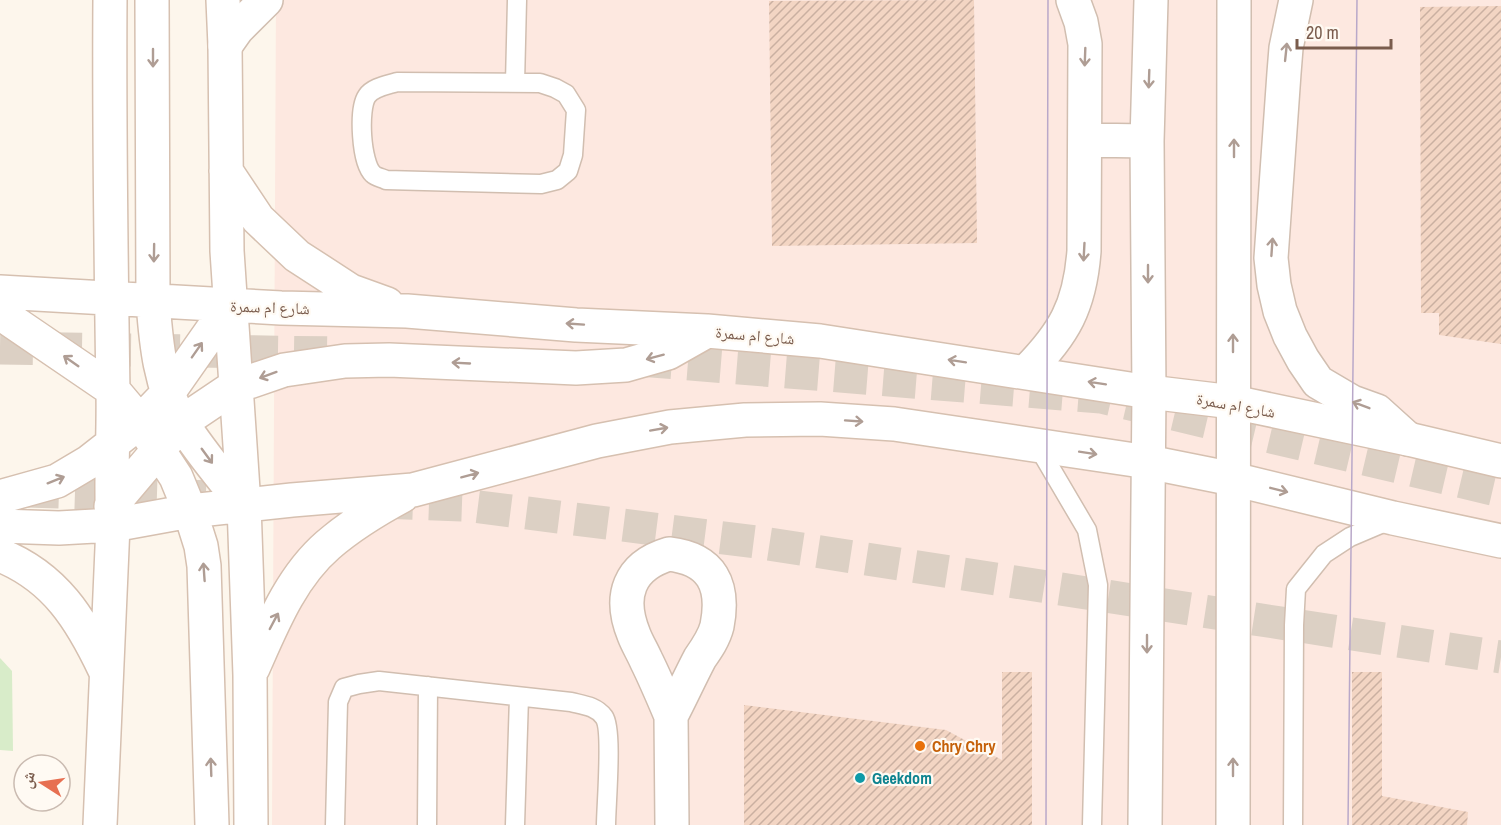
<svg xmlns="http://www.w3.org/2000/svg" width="1501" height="825" viewBox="0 0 1501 825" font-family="'Archivo Narrow','Noto Naskh Arabic',sans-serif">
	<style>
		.commercial { fill: #fde8e0 }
		.green { fill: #d8ecc9 }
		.building { fill: url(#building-hatch) }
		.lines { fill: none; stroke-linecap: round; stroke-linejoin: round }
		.secondary-tunnel { stroke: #dcd0c4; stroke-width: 33; stroke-dasharray: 33 16; stroke-linecap: butt }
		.lane-casing { stroke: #d1beb0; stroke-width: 21 }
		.street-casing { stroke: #d1beb0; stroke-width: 36 }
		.secondary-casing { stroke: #d6c0b0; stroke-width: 36 }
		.lane { stroke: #fff; stroke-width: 18 }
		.street { stroke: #fff; stroke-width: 33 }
		.secondary { stroke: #fff; stroke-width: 33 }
		.tram { stroke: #b9a8c9; stroke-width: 1.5 }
		.oneway { stroke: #af9d94 }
		.food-dot { fill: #e8710a; stroke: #fffaf3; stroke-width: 2 }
		.culture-dot { fill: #0f9aa8; stroke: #fffaf3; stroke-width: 2 }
		.labels { text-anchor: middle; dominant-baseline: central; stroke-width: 4.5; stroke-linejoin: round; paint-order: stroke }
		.street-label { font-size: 16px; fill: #7a5c4d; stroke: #fffaf3 }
		.food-label { font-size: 16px; font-weight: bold; fill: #c56008; stroke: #fffaf3; text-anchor: start }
		.culture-label { font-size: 16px; font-weight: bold; fill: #0d838f; stroke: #fffaf3; text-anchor: start }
	</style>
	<defs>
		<pattern id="building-hatch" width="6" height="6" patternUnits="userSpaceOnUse" patternTransform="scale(1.5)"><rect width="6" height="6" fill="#f3d5c3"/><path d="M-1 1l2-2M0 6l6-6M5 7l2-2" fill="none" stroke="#cab0a1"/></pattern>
	</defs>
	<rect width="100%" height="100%" fill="#fdf6ec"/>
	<path class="commercial" d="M276,0H1501V825H272Z"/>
	<path class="green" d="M0,658L12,671L13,751L0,750Z"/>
	<path class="building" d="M974,0L977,243L772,246L769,1Z
		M1501,6V344L1439,335V313H1421L1420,7Z
		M1002,672H1032V825H744V705L946,730L1002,760Z
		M1352,672H1382V796L1468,812L1467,825H1352Z"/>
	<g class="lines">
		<path class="secondary-tunnel" d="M0,348L336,353
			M639,360L1101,397L1501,491
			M26,491L211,497
			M380,502L464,505L756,542L1501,657"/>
		<g class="lane-casing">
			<path id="lane" d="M397,82L540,83L555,88L566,94L576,110L573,155L568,171L557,180L541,184L386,180C382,178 376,177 373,174C361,163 358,109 367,96C373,87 388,85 397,82Z
				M515,83L517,0
				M1037,445L1087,530L1098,585L1092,825
				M335,825L338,702L344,688L359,684L379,681L571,702C583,705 596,706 604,717C613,729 606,806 606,825
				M427,825L428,686
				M515,825L519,697
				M1293,825L1294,625L1296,589L1324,554L1350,537L1390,520"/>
		</g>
		<g class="street-casing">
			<path id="street" d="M1296,0L1286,48L1284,73L1271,258L1274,285L1280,311L1290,336L1303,360L1318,382L1352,402L1377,411L1408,439
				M225,46L237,29L266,0
				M1085,140L1147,141
				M1026,372C1064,334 1080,306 1084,251L1085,44L1081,22L1073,0
				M669,554C712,559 725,585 717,626C714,638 707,648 700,658C690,677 681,697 671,716C663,697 655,678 646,660C642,651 637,643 634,635C618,596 629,566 669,554Z
				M671,716L672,825
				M1145,825L1149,392L1147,141L1151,0
				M1233,825L1234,0"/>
		</g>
		<g class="secondary-casing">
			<path id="secondary" d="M152,0L153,302C156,343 160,387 182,423C200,452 223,478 244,505
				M223,0L225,46L227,251L244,505L250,675L251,825
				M226,171L258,219L297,256L351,291L387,304
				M0,292L281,308L407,311L576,325L707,331L820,341L1149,392L1233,402L1408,439L1501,461
				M0,313L113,390L140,422L176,477L190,511L201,546L204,566L212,825
				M0,497L57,481L89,462L140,422L168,393L229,306
				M111,506L182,422L234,387L284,370L345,361L389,360L576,368L626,365L668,353L707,331
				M0,526L59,528L113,525L190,511L292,500L413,490L597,441L670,427L745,420L820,419L894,424L1148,462L1233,479L1393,518L1501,541
				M0,555C55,577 81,619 105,670
				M253,668C272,625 291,577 328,545C350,526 376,510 402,496
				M100,825L113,525C110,481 114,437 113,393C111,262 109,131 110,0"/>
		</g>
		<use href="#lane" class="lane"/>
		<use href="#street" class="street"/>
		<use href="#secondary" class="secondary"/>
		<path class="tram" d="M1046,825L1048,0
			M1348,825L1357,0"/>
	</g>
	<defs><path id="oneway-shaft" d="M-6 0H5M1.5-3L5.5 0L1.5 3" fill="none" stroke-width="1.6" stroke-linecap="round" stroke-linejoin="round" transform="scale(1.5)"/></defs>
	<g class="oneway">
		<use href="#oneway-shaft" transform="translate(1286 52) rotate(-84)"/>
		<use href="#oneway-shaft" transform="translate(1085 57) rotate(92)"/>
		<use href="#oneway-shaft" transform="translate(153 58) rotate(90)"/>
		<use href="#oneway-shaft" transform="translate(1149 79) rotate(92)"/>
		<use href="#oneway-shaft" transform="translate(1234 148) rotate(-90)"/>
		<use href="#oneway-shaft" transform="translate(1272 247) rotate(-86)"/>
		<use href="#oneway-shaft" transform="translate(1084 252) rotate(93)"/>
		<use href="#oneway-shaft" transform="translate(154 253) rotate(91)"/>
		<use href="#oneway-shaft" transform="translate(1148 274) rotate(90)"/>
		<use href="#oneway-shaft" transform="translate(575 324) rotate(-176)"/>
		<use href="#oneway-shaft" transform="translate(1233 343) rotate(-90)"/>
		<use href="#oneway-shaft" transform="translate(197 350) rotate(-55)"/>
		<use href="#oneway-shaft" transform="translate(655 357) rotate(165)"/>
		<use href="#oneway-shaft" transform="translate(71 361) rotate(-145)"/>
		<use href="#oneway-shaft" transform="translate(957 361) rotate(-171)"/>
		<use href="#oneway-shaft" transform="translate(461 363) rotate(-177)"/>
		<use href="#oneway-shaft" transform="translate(268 375) rotate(160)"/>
		<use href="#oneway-shaft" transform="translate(1097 383) rotate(-171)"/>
		<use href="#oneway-shaft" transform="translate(1361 405) rotate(-159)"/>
		<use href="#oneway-shaft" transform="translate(854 421) rotate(4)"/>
		<use href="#oneway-shaft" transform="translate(659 429) rotate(-10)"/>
		<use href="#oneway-shaft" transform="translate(1088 453) rotate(9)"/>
		<use href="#oneway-shaft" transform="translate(207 456) rotate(54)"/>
		<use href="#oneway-shaft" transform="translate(470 475) rotate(-15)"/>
		<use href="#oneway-shaft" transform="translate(56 480) rotate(-22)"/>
		<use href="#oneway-shaft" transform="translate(1279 490) rotate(14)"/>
		<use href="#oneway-shaft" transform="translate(204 572) rotate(-94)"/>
		<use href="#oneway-shaft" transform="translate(274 621) rotate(-62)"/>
		<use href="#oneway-shaft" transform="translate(1147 644) rotate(90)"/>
		<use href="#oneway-shaft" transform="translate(211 767) rotate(-92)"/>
		<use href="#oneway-shaft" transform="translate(1233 767) rotate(-90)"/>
	</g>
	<circle class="food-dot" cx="920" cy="746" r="6"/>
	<circle class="culture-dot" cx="860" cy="778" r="6"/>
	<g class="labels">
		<g class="street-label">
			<text transform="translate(270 307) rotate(2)">شارع ام سمرة</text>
			<text transform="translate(755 335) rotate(5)">شارع ام سمرة</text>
			<text transform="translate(1236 405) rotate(10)">شارع ام سمرة</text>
		</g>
		<g class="food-label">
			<text x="932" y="746">Chry Chry</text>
		</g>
		<g class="culture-label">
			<text x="872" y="778">Geekdom</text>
		</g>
	</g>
	<g transform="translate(42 783) rotate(282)"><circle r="28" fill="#fffaf3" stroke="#cabbb1" stroke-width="1.5"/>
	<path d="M0-4.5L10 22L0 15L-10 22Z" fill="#e76f51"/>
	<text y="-9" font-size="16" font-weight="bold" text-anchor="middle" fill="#7a5c4d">ش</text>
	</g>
	<path d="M1297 39v9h94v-9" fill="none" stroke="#7a5c4d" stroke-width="3"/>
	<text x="1306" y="39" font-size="18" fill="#7a5c4d" stroke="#fffaf3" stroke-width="4.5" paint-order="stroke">20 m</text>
</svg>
